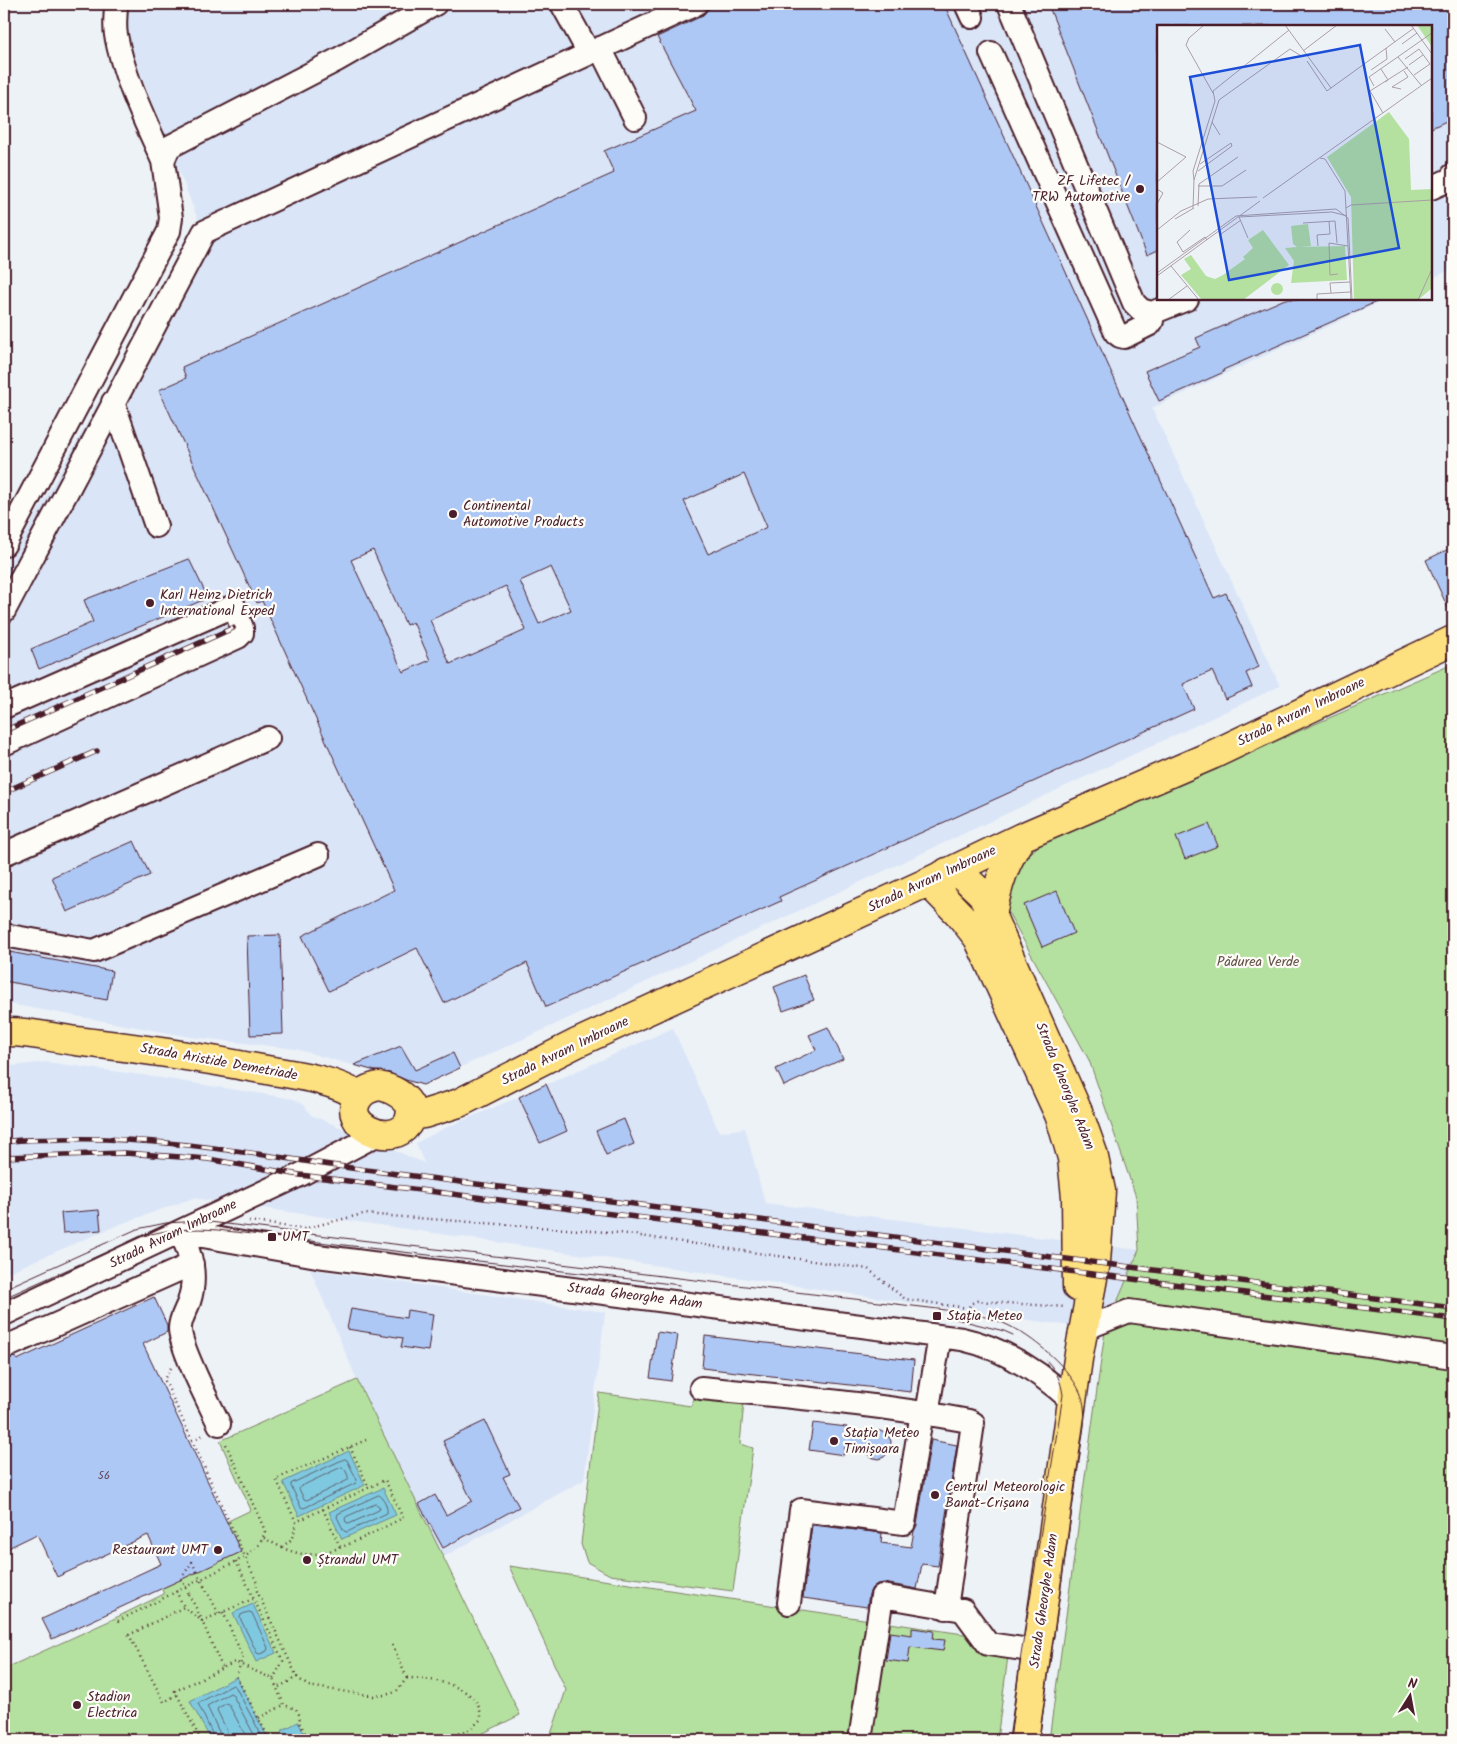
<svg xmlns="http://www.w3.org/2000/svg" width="1457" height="1744" viewBox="0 0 1457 1744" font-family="Kalam,sans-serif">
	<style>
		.built { fill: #dae5f7 }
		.green { fill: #b4e19f; stroke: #7f8065 }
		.water { fill: #7fc9e0; stroke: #6a8598 }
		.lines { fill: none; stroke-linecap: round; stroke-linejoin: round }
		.shore { stroke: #5f6373; stroke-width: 1 }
		.building { fill: #aec8f6; stroke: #4a1f2b; fill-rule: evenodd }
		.minor-casing { stroke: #4a1f2b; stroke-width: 26 }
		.major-casing { stroke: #4a1f2b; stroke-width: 31 }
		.path { stroke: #4a1f2b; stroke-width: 2.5; stroke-dasharray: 1 4; stroke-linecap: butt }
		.minor { stroke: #fdfcf7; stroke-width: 22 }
		.major { stroke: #fde080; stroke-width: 28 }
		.tram { stroke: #4a1f2b; stroke-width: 1 }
		.rail-casing { stroke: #4a1f2b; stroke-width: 5.5 }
		.rail { stroke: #fdfcf7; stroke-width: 4; stroke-dasharray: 11; stroke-linecap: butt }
		.path-bridge { stroke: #4a1f2b; stroke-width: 2.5; stroke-dasharray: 1 4; stroke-linecap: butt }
		.poi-dot { fill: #4a1f2b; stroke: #fdfcf7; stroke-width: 2 }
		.labels { text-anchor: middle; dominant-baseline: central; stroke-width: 4.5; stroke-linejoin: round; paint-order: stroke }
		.number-label { font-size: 11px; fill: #63495e }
		.poi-label { font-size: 14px; fill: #4a1f2b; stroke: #fdfcf7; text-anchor: start }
		.street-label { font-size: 14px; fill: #4a1f2b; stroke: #fdfcf7 }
		.park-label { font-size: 14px; fill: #645048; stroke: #fdfcf7 }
		.inset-road { fill: none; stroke: #ac9ea5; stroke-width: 1 }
		.view { fill: #1d4ed8; fill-opacity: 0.15; stroke: #1d4ed8; stroke-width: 2.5 }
		.inset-edge { fill: none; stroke: #4a1f2b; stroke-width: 2.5 }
	</style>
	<rect width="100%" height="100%" fill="#edf2f7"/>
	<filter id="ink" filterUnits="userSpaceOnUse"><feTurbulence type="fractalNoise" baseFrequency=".02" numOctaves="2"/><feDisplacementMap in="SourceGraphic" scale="10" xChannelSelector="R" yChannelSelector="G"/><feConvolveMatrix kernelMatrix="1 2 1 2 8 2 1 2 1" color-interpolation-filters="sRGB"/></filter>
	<g filter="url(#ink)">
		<path class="built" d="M113,4H1453V268L1431,279V26H1158V299H1387L1152,408L1280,686L541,1031L421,1085L296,1049L191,1037L4,1003V572L199,222Z
			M673,1028L719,1132L745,1128L765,1203L1139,1250L1105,1331L193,1198L118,1225L4,1274V1067L46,1062L142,1075L294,1099L304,1105L311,1115L424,1163L416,1143L447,1127L519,1097Z
			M310,1269L605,1312L584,1480L443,1557L357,1380Z"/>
		<path class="green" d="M1453,664V1740H1049L1105,1331L1139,1250L1136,1197L1089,1060L1002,901L1008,876L1040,844Z
			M357,1380L520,1715L469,1740H4V1669L107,1622L164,1594L152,1568L231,1532L226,1522L251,1510L220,1441Z
			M599,1393L691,1406L696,1394L744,1402L740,1444L753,1448L733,1591L610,1575L587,1562L581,1544Z
			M509,1566L1010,1641L997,1740H549L566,1690Z"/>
		<path class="water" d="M349,1451L365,1485L299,1516L283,1482Z
			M383,1488L396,1515L342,1539L329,1512Z
			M253,1604L276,1653L256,1662L233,1613Z
			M236,1677L269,1740H211L190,1701Z
			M298,1722L308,1740H287L281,1731Z"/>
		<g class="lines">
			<path class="shore" d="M345,1459L347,1460L357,1480L356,1483L304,1508L301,1507L291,1486V1484Z
				M342,1467C346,1469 349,1477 348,1480L307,1500L304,1499L299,1489L300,1487Z
				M379,1495C384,1497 388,1508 387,1513L347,1532L344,1531L337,1517L338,1514Z
				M376,1504L380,1507L379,1510L349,1524L346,1522L345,1519L346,1517Z
				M249,1612L252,1613L268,1648L267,1651L260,1654L257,1653L240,1618L241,1615Z
				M215,1740L198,1703L233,1685L235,1686L264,1740
				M221,1740L220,1734L207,1706L230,1693L232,1694L257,1740
				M229,1740L227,1731L217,1710L218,1708L227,1703L229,1705L248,1740"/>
		</g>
		<path class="building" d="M719,4H944L1214,598L1226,593L1254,655L1259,667L1246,673L1252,687L1225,699L1212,671L1183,684L1194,709L779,897L781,901L546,1007L527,963L444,1003L417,948L329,991L302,936L394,890L262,601L257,603L159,390L186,378L182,367L614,173L604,151L696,111L657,37L702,16L708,9ZM744,474L767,527L708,554L684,501ZM373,550L406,625L413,622L430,660L403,672L351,560ZM551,567L571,610L539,624L520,581ZM506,586L526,630L450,664L430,620Z
			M1048,4H1453V118L1431,128V26H1158V250L1147,255Z
			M1285,299H1383L1223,370L1224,372L1159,401L1145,371L1200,347L1196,338Z
			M1453,547V619L1426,560Z
			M189,559L208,598L39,669L31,649L93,622L84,600Z
			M1209,824L1218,846L1185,859L1176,837Z
			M134,841L150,875L67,912L52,877Z
			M1057,891L1074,933L1042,947L1024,905Z
			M280,935L283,1034L250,1035L247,936Z
			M4,951L112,971L107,1000L4,981Z
			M804,975L814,1000L783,1011L774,987Z
			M828,1027L843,1059L784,1086L776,1069L816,1050L809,1035Z
			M401,1046L415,1070L453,1053L460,1068L423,1085L406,1080L390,1073L375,1071L354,1065Z
			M546,1084L567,1131L540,1143L519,1097Z
			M624,1119L634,1144L606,1155L596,1131Z
			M99,1210L101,1230L63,1233L61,1213Z
			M154,1297L167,1325V1332L143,1344L241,1552L52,1639L42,1619L161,1564L148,1535L57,1577L37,1534L4,1550V1358L7,1359L15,1357L17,1360Z
			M351,1309L406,1318L407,1310L433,1314L428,1351L401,1347L403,1338L347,1329Z
			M657,1332L678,1335L671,1381L650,1378Z
			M705,1336L914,1360L911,1392L702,1368Z
			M485,1421L510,1474L503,1477L519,1507L443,1548L419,1504L435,1495L446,1515L472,1501L443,1441Z
			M813,1423L847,1427L846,1434L863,1436L872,1431H881L889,1437L891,1441L890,1450L884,1457L879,1459L870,1457L863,1449L845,1447L844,1455L809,1450Z
			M931,1440L957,1445L938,1566L922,1564L917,1589L884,1583L877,1584L872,1588L869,1594L867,1607L803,1598L812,1525L882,1533L881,1543L911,1547L914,1531L917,1525Z
			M912,1628L934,1631L933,1639L945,1640L943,1651L910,1647L908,1663L886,1660L890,1632L912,1635Z"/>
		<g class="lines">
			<g class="minor-casing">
				<path id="minor" d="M116,4C116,14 114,25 116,35C124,79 145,120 163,161
					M562,4L589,53
					M966,4L972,17
					M1009,4L1134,303L1141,310L1152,313L1187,299
					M600,48L635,118
					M991,53L1116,333L1120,336L1124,337L1150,324L1152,321V313
					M1431,188L1451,179L1453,175
					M113,402L156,526
					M4,545L169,231L171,218L163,161L169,147L337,60L435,4
					M4,611L204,232L696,4
					M4,707L234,606L242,628V633L238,637L4,744
					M4,854L268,738
					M4,935L94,951L318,855
					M180,1232L317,1256L962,1339C1004,1348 1041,1373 1072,1401
					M180,1232C192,1255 197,1277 189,1302C186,1310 180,1319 180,1328C179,1345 210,1405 219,1424
					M4,1314L300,1175L380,1133
					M1084,1329L1129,1311L1453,1357
					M8,1346L192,1264
					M701,1388C791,1397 880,1404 969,1421L973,1423L946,1608
					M932,1414L929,1409V1402L940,1336
					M789,1603L801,1510L904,1523L922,1412
					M860,1740L882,1596L963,1610L988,1644L1037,1651"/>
			</g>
			<g class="major-casing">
				<path id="major" d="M947,872L963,876L982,894L1079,1114L1093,1153L1101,1191L1096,1262L1078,1359L1024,1740
					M928,882L960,915L978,938L1060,1117L1072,1158L1076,1197L1077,1287
					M992,916C997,886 1005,861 1022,837
					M4,1032C28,1031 52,1038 76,1041C138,1048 199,1057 261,1069C294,1075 330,1078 359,1096
					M379,1086C398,1089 425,1108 404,1128C386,1145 343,1125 357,1100C362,1091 369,1088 379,1086Z
					M410,1116L424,1114L459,1103L577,1043L928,882L1022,837L1212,755L1453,640"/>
			</g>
			<path class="path" d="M249,1221L303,1229L363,1214L620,1233L868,1269L905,1299L967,1308
				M965,1321L970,1304L977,1301L1066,1307
				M171,1368L164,1379L257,1583L256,1589L297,1677L277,1688
				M192,1440L204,1435
				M350,1447L369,1488
				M323,1509L340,1547
				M264,1538C276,1545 289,1552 303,1554C331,1558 377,1530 403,1518L385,1480L296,1522L276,1479L366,1440
				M282,1547L293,1538L296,1522
				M236,1561L283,1661L273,1679
				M181,1579L192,1562L197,1572
				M204,1586L219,1614
				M176,1591L184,1607
				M189,1594L202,1620
				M223,1612L243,1657L236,1676L270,1740
				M118,1621L245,1557L260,1544L265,1532L263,1526L225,1442
				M392,1645L407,1678
				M222,1667L202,1621L253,1599
				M297,1677L308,1686L374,1696L385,1695L396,1692L407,1678
				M407,1678C432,1678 482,1686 481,1719L471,1729L441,1740
				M177,1695L164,1702L129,1635L184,1607L202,1621
				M259,1718L284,1705
				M201,1740L175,1691L235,1662L273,1679L284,1705L296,1709L300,1716L299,1722L309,1740"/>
			<use href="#minor" class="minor"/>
			<use href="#major" class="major"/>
			<path class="tram" d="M4,1289L137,1229L166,1223L201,1221L938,1309C958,1312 979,1314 998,1321C1026,1331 1067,1364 1080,1392C1085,1403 1085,1415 1084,1426L1039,1740
				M4,1298L140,1237C165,1229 192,1228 218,1230L680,1285
				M956,1319L1004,1331L1013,1335
				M1010,1740L1021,1655L1063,1395C1061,1381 1057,1372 1047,1361"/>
			<g class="rail-casing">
				<path id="rail" d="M4,731L233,628
					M4,792L97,751
					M4,1142C22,1139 42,1140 61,1139C163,1136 265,1156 366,1170L1453,1308
					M4,1157L125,1153L208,1159L300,1175L1453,1319"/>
			</g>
			<use href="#rail" class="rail"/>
			<path class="path-bridge" d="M197,1572L204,1586
				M181,1579L189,1594"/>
		</g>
	</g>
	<g class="poi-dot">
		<circle cx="1140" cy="189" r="5"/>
		<circle cx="453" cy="514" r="5"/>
		<circle cx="150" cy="603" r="5"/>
		<rect x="267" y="1232" width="10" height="10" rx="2.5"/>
		<rect x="932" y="1311" width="10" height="10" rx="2.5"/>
		<circle cx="834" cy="1441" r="5"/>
		<circle cx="935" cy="1495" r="5"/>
		<circle cx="218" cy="1550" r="5"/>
		<circle cx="307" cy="1560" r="5"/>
		<circle cx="77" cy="1705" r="5"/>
	</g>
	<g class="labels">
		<g class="number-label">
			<text x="104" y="1476">56</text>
		</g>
		<g class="poi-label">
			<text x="1130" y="181" text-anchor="end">ZF Lifetec /<tspan x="1130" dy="16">TRW Automotive</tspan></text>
			<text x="463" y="506">Continental<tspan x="463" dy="16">Automotive Products</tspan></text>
			<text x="160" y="595">Karl Heinz Dietrich<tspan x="160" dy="16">International Exped</tspan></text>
			<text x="282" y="1237">UMT</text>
			<text x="947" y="1316">Stația Meteo</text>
			<text x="844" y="1433">Stația Meteo<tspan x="844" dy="16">Timișoara</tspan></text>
			<text x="945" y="1487">Centrul Meteorologic<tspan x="945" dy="16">Banat-Crișana</tspan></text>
			<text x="208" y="1550" text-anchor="end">Restaurant UMT</text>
			<text x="317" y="1560">Ștrandul UMT</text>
			<text x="87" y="1697">Stadion<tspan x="87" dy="16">Electrica</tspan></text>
		</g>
		<g class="street-label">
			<text transform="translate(1301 712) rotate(-26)">Strada Avram Imbroane</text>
			<text transform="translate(932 879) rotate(-25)">Strada Avram Imbroane</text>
			<text transform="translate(565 1051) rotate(-26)">Strada Avram Imbroane</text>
			<text transform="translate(219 1062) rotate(10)">Strada Aristide Demetriade</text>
			<text transform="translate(1065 1086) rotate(68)">Strada Gheorghe Adam</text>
			<text transform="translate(173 1234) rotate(-26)">Strada Avram Imbroane</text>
			<text transform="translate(635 1296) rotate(7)">Strada Gheorghe Adam</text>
			<text transform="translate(1044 1601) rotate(-82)">Strada Gheorghe Adam</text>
		</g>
		<g class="park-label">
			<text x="1258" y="962">Pădurea Verde</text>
		</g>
	</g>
	<g transform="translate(1157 25)">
		<rect width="275" height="275" fill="#edf2f7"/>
		<path d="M260,0H275V22ZM232,87L252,114L254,165L275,164V263L261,275H197L194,172L170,132ZM151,199L154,221L142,222L188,221L190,255L134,258L137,236L128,223L140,222L136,219L134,201ZM106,205L132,240L86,275H45L24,250L34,244L27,234L34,230L49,251L58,254L66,250L88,234L86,232L96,223L91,215ZM114 264a6 6 0 1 1 12 0a6 6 0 1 1-12 0Z" fill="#b4e19f"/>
		<path class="inset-road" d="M47,0L32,13L29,20L56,68M128,0L174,63L257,3M254,0L275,29M228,4L238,17M245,19L260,8M146,26L180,0M241,32L264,60M248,34L262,24L273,39L257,50M150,36L170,66L174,63M252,40L266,30M224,44L231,55L228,57M214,45L230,34L229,23M217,61L212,52L275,8M244,64L235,62L251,52L247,46M226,88L213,66L251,42M55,97L63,110M0,117L29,132L0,157M163,133L168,134L188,166L194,275M43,139L74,118M41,146L75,121L74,118M37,155L36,146L58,76L56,66L132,5M41,161H65L89,145M0,164L6,168L0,179M106,173L275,53M41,181L42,159L81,132M36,183L37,155L62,75L133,24L146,32M189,183L194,180L275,175M18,194L37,183M146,198L178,196L180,218M0,205L24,186L51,174L100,172M33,205L20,217L26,227L48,212L50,215M64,209L84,195M91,213L82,192L175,187L190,191M161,221L160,210L173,209L172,196M14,241L42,275M0,248L79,191L179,184L191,193L195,275M181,249L173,250L172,218L191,221M0,251L103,176M174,268L173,258L193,257M11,275L30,261M160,275V269L193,267M261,275L275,244"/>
		<path class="view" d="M203,20L242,223L72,255L33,52Z"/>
		<rect width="275" height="275" class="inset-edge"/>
	</g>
	<rect width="1457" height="1744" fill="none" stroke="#fdfcf7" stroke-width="20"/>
	<rect x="10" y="10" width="1437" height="1724" fill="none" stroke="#4a1f2b" stroke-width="2" filter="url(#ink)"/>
	<g transform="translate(1410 1696) rotate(11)" stroke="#fdfcf7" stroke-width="4" paint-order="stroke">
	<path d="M0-4L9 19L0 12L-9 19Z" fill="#4a1f2b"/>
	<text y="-8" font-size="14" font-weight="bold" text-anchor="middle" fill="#4a1f2b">N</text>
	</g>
</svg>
